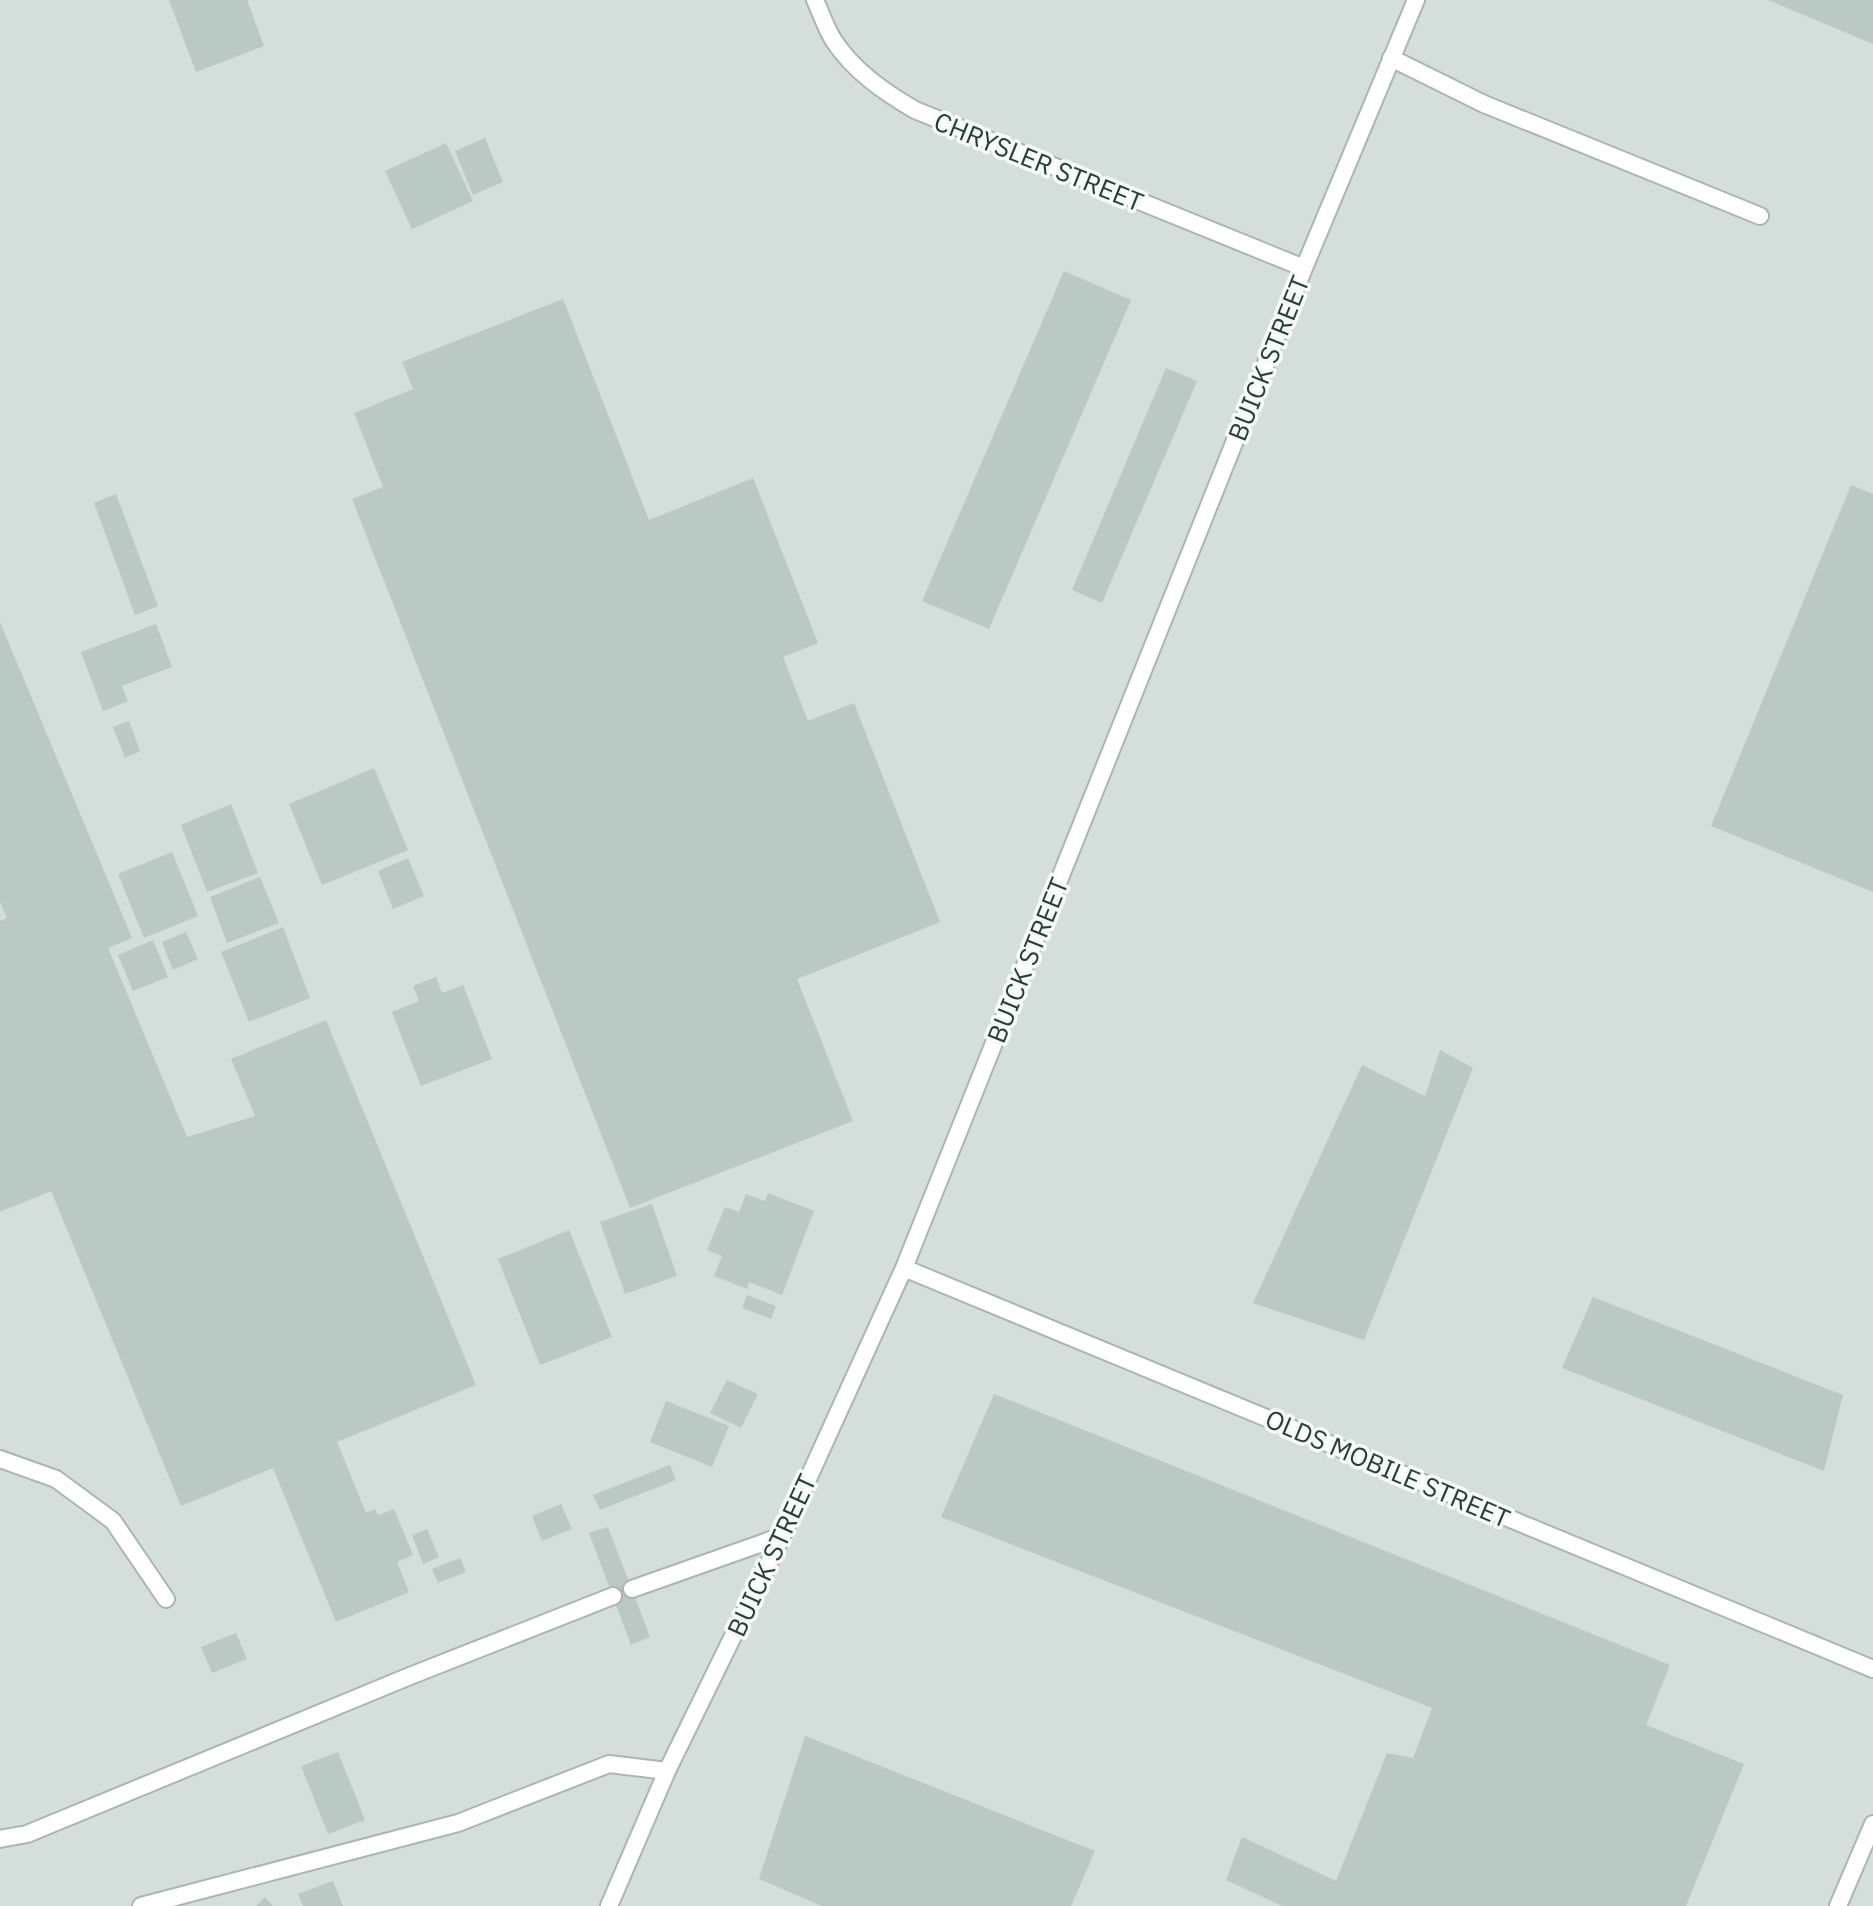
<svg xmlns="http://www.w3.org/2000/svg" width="1873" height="1906" viewBox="0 0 1873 1906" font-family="'IBM Plex Sans',sans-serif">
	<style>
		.built { fill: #d4deda }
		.building { fill: #bbc9c4 }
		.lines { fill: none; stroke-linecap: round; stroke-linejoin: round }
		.service-casing { stroke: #a9b6b1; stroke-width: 20 }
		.service { stroke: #fff; stroke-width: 16 }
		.labels { text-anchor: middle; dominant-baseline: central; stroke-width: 7; stroke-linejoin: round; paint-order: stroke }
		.street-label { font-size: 26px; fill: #263f39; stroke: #f6faf8 }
	</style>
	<rect width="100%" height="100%" fill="#e6eeea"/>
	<path class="built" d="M0,0H1873V1906H0Z"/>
	<path class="building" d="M169,0H247L264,46L196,72Z
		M1768,0H1873V44Z
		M485,138L503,182L473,195L455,151Z
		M446,143L473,201L412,229L385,171Z
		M1064,271L1131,300L989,629L922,601Z
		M563,299L649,520L753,478L818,643L783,657L808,721L854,703L940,922L797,979L853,1121L630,1208L352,499L383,487L354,413L413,389L402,362Z
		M1166,368L1197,381L1102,603L1072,590Z
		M1851,485L1873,494V892L1711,826Z
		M116,494L158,606L135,615L94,503Z
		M0,622L132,938L108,948L187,1137L255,1116L231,1059L326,1020L476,1385L337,1442L366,1513L375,1509L378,1515L394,1509L413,1555L397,1562L409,1592L336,1622L273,1468L181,1506L51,1191L0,1212V921L7,918L0,902Z
		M156,624L172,667L122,686L128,701L103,711L81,652Z
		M129,721L140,751L125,758L113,727Z
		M374,768L408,850L322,885L289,804Z
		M231,804L258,873L207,892L181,825Z
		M172,852L198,916L144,938L118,874Z
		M408,858L424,896L393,909L378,871Z
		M260,877L279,923L227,943L210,897Z
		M283,927L310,998L249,1022L221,952Z
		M186,932L198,959L173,970L162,942Z
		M153,940L168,977L133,991L118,955Z
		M436,977L442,993L463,985L492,1059L421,1086L392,1012L419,1001L413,986Z
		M1440,1050L1473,1068L1364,1340L1253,1303L1362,1065L1425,1096Z
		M768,1193L814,1211L782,1295L749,1282L747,1289L714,1276L722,1256L707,1250L725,1207L739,1212L746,1194L765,1201Z
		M652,1204L677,1276L625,1294L600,1222Z
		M569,1230L612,1337L540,1365L498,1259Z
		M747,1295L776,1306L771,1319L742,1308Z
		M1593,1297L1843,1395L1824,1471L1562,1368Z
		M727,1380L758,1394L741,1428L710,1413Z
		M994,1394L1670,1665L1646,1725L1744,1764L1686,1906H1282L1226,1880L1242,1837L1336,1881L1387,1753L1413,1758L1432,1708L941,1517Z
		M666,1401L729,1426L712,1467L650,1442Z
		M670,1465L676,1480L600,1510L593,1495Z
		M561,1504L572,1529L542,1541L532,1516Z
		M608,1527L650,1637L631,1645L589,1533Z
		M427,1529L439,1557L423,1564L412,1535Z
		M460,1558L466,1572L438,1583L432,1569Z
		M236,1633L247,1659L212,1673L201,1647Z
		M805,1736L1095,1851L1071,1906H822L759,1879Z
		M338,1752L365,1820L328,1834L301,1766Z
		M333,1881L343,1906H303L298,1894Z
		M265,1897L273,1906H256Z"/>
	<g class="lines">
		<g class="service-casing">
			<path id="service" d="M815,0C821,13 826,29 834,41C854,71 884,92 915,110L1304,268
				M1391,58L1484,104L1760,216
				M904,1268L1873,1669
				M0,1459L56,1479L113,1521L166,1599
				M632,1589L782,1536
				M0,1839L27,1834L410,1676L613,1596
				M141,1906L458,1823L609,1764L667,1771
				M609,1906L667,1771L782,1536L904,1268L1304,268L1416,0
				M1838,1906L1873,1824"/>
		</g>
		<use href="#service" class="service"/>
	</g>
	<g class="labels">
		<g class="street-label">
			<text transform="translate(1039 161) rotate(22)">CHRYSLER STREET</text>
			<text transform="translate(1268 358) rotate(-68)">BUICK STREET</text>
			<text transform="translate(1027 960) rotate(-68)">BUICK STREET</text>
			<text transform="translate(1388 1468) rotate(23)">OLDS MOBILE STREET</text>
			<text transform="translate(771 1555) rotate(-65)">BUICK STREET</text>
		</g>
	</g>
</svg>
